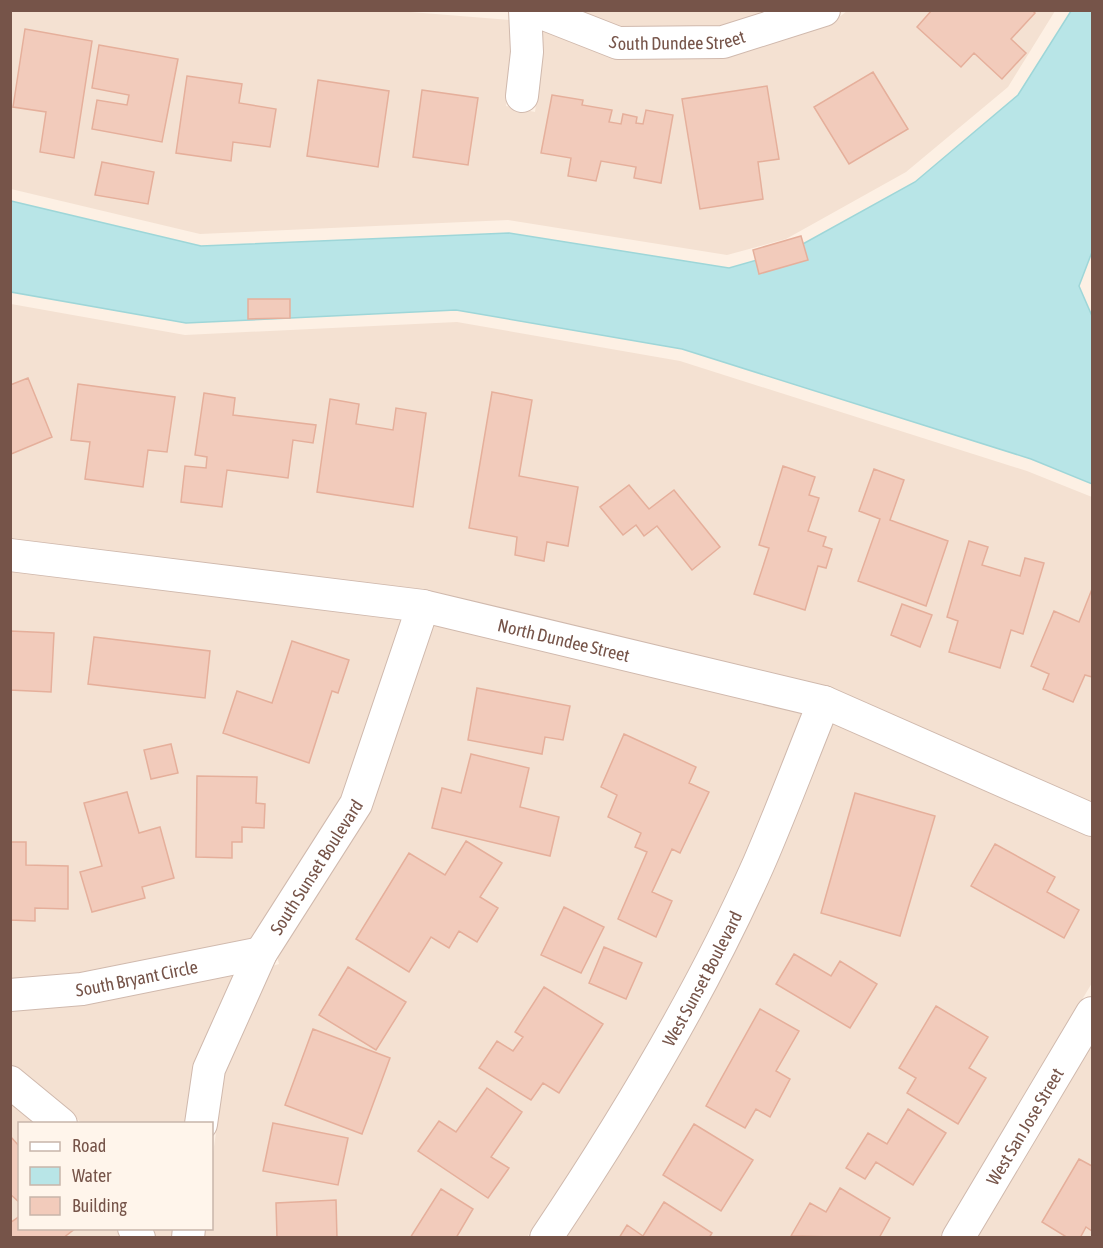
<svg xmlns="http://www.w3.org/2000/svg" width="1103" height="1248" viewBox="0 0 1103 1248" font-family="'Asap Condensed',sans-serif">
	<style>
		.residential { fill: #f4e1d2 }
		.water { fill: #b8e5e7; stroke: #9ed6d8; stroke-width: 1.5 }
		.building { fill: #f2cbbb; stroke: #e5af9b; stroke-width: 1.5 }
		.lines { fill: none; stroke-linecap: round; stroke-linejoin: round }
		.minor-casing { stroke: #d0b9ad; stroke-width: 34 }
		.minor { stroke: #fff; stroke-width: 32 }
		.labels { text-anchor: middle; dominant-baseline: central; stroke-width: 4.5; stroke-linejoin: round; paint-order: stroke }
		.street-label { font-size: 18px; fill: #765449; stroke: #fff5eb }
	</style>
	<rect width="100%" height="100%" fill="#fdf0e4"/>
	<path class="residential" d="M386,10L511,20L512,50L506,106L535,112L542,55L541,28L614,56L834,21L847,11H1055L1008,87L906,172L786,239L727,255L508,220L200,234L11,189V11Z
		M572,11H774L719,28L619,29Z
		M11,304L185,335L457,322L680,361L1027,471L1092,497V804L815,684L427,593L414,588L412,591L11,541Z
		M11,569L403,618L342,798L250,940L78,975L11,981Z
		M434,623L803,712L745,857L693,964L625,1084L565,1181L527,1237L203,1238L204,1229L212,1228V1161L224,1075L272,966L279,964L277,956Z
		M832,721L1080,828L1092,836V983L940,1237L564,1238Z
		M235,973L186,1123H82L11,1065L10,1009Z
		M1092,1043V1237H976Z
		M10,1100L39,1123L20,1124V1228L117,1229L123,1237H11Z
		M151,1229H174L173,1237H156Z"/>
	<path class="water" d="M1071,11H1092V252L1079,286L1092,316V484L1031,459L682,349L456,310L186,323L11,292V201L201,246L509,233L729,268L792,250L915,182L1018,95Z"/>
	<path class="building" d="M932,10H1032L1035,13L1011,39L1026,53L1002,79L974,53L961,67L917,27Z
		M25,29L92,41L74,158L40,152L46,112L13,107Z
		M99,45L178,59L162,142L92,129L97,100L127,105L129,95L92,88Z
		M873,72L908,129L849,164L814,107Z
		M187,76L242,84L239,103L276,109L270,147L233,142L231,161L176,153Z
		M318,80L389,91L378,167L307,156Z
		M767,86L779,159L758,162L763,199L700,209L682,99Z
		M422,90L478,98L468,165L413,157Z
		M552,95L583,100L582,105L612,110L609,122L621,124L623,114L637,117L636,123L643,124L646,110L673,115L661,183L634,178L636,167L601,161L596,181L568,176L571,158L541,153Z
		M102,162L154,172L148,204L95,195Z
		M801,236L808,260L759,274L753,250Z
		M248,299H290V318L248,319Z
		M28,378L52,437L11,454L10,463V385Z
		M78,384L175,397L167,452L148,450L143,487L85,479L90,442L71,440Z
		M492,392L532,400L519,476L578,487L568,546L547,542L544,561L515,555L517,537L469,528Z
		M204,393L235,398L233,415L316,425L313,443L293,440L288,478L227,470L222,507L181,502L185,466L206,468L207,457L195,455Z
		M330,399L359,404L356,424L393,430L396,408L426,413L413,507L317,492Z
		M783,466L815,477L809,495L819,498L808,531L826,537L823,546L832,549L826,568L818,566L805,610L754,594L769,548L759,545Z
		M874,469L904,480L890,520L948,541L926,606L858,581L880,519L859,511Z
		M629,485L649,509L674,490L720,547L692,570L657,526L644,536L636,525L623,535L600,507Z
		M969,541L988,547L982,565L1020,576L1025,558L1044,563L1023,634L1011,630L1000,668L949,652L958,621L947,617Z
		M1092,589V677L1085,675L1073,702L1043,689L1049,674L1031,666L1054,611L1079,622Z
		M902,604L932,615L920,647L891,635Z
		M10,631L54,633L51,692L10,690Z
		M94,637L210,651L205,698L88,684Z
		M292,641L349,660L338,693L332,691L309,763L223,733L237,691L272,703Z
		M477,688L570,706L563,740L545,737L542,754L468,740Z
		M624,734L696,767L689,783L709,792L680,853L672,849L652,892L672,901L656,937L618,919L647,852L635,847L641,833L608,817L617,795L601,787Z
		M171,744L178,773L151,779L144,750Z
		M471,754L529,768L520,807L559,817L550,856L432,828L442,788L461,793Z
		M197,776L257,777L256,803L265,804L264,828L242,827V842H232V858L196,857Z
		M127,792L139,833L160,827L174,878L142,887L145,898L92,912L80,872L102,866L84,803Z
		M855,793L935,816L900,936L821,913Z
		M466,841L502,863L480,897L498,908L477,942L459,931L449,948L431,937L409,972L356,939L409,853L445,875Z
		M10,842H26V865L68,866V909L35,908V921L10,920Z
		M995,844L1055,877L1047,892L1079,910L1064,938L971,886Z
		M564,907L604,927L581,973L541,955Z
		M604,947L642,963L626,999L589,983Z
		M794,954L831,976L840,961L877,984L850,1028L776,984Z
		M348,967L406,1002L376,1050L319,1015Z
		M544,987L603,1024L559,1093L543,1083L531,1100L479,1068L497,1041L513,1051L523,1037L515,1032Z
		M936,1006L988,1037L969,1068L986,1078L958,1124L907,1093L916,1078L899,1068Z
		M760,1009L799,1031L776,1071L790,1079L770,1117L756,1109L745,1128L706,1106Z
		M313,1029L390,1058L362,1134L285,1105Z
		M487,1088L522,1112L491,1157L509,1168L488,1198L418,1151L439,1121L456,1132Z
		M908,1109L946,1133L913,1185L876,1162L865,1179L846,1168L868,1133L887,1144Z
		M273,1123L348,1138L338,1185L263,1171Z
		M694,1124L753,1160L721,1211L663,1175Z
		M10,1136L20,1147L19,1202L10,1194Z
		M1079,1159L1092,1166V1231L1086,1227L1080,1238H1068L1042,1222Z
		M840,1188L890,1218L879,1238L791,1236L810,1203L826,1212Z
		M441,1189L473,1209L456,1238H410Z
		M336,1200L337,1238H277L276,1203Z
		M664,1202L712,1233L709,1238H619L627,1225L643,1236Z
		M20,1216V1228H76L63,1238H10V1223Z"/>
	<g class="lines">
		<g class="minor-casing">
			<g id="minor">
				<path id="s1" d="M534,10L618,43L723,42L824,10"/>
				<path d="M522,96L527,52L525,10"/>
				<path id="s2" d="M10,555L423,606L824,702L1092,820"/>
				<path id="s3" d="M10,995L82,989L261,953"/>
				<path d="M10,1082L61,1124"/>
				<path id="s4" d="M201,1124L209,1069L261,953L356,804L423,606"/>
				<path d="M134,1228L139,1238"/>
				<path d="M188,1238L189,1228"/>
				<path id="s5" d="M546,1238C625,1120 702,992 759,863C782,810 802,756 824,702"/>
				<path id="s6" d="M958,1238L1092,1013"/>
			</g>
		</g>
		<use href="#minor" class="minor"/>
	</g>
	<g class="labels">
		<g class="street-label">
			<text stroke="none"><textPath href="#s1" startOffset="150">South Dundee Street</textPath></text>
			<text stroke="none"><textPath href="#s2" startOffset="561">North Dundee Street</textPath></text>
			<text stroke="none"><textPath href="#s4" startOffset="285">South Sunset Boulevard</textPath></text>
			<text stroke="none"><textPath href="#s3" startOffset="128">South Bryant Circle</textPath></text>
			<text stroke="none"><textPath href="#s5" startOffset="303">West Sunset Boulevard</textPath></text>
			<text stroke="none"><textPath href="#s6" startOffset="130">West San Jose Street</textPath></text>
		</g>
	</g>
	<rect width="1103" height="1248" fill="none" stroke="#765449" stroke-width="24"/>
	<rect x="18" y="1122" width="195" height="108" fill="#fff5eb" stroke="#c8b5aa" stroke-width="1.5"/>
	<rect x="30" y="1142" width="30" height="9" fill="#ffffff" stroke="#c8b5aa" stroke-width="1.5"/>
	<text x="72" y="1152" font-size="18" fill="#765449">Road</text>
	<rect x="30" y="1167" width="30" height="18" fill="#b8e5e7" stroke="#c8b5aa" stroke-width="1.5"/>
	<text x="72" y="1182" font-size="18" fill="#765449">Water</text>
	<rect x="30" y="1197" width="30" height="18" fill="#f2cbbb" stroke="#c8b5aa" stroke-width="1.5"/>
	<text x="72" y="1212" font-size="18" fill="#765449">Building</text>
</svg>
